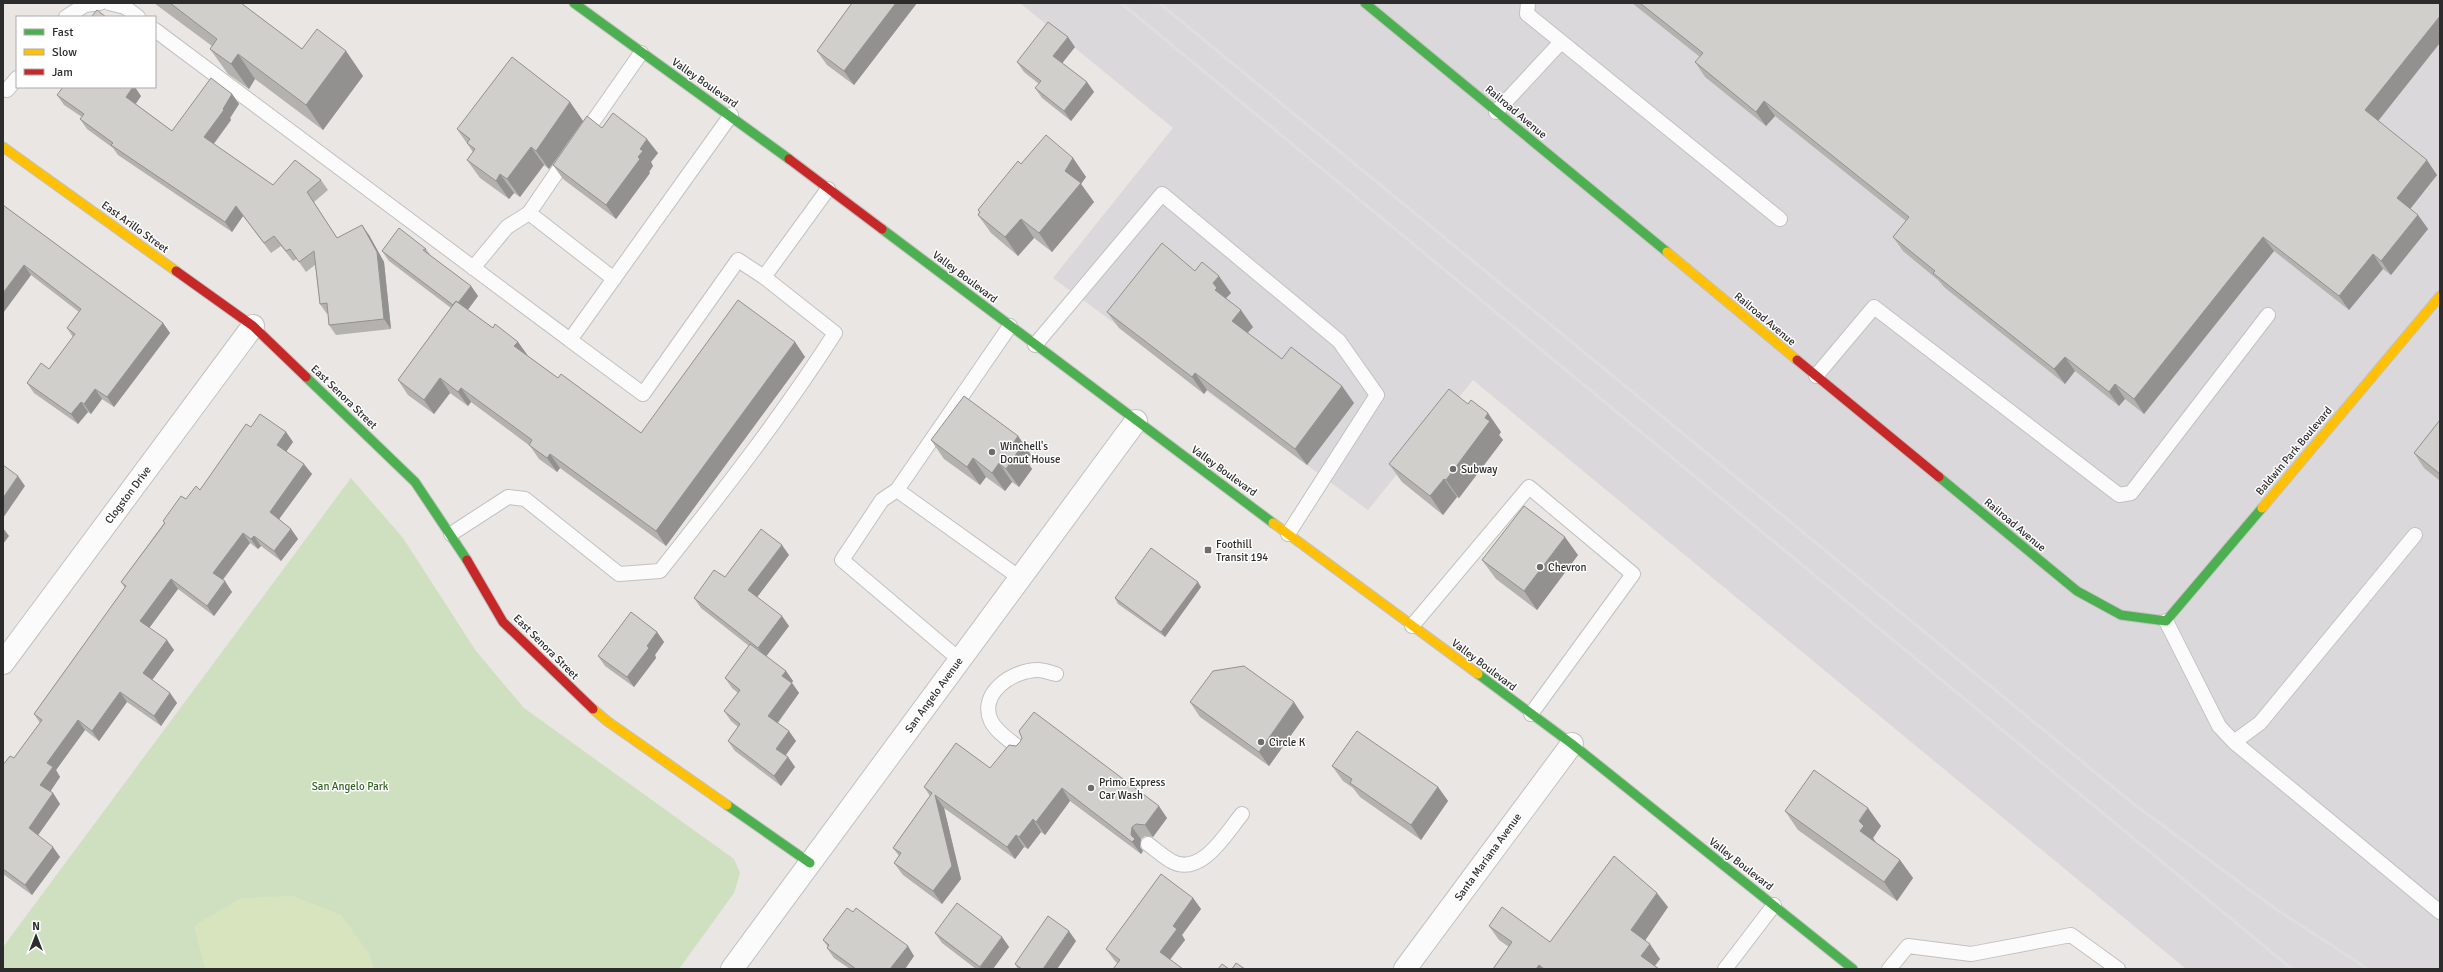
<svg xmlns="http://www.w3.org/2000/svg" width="2443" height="972" viewBox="0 0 2443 972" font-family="Signika,sans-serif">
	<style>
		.industrial { fill: #dad8da }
		.green { fill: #cfe0c0 }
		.pitch { fill: #d8e4be }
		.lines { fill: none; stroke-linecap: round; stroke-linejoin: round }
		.lane-casing { stroke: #c2c1c1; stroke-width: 16 }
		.street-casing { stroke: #c2c1c1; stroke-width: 24 }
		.fast-casing { stroke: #c2c1c1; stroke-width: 11 }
		.slow-casing { stroke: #c2c1c1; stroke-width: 11 }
		.jam-casing { stroke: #c2c1c1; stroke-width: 11 }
		.lane { stroke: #fcfbfb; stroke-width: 14 }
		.street { stroke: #fcfbfb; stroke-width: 22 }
		.fast { stroke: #4caf50; stroke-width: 9 }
		.slow { stroke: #ffc107; stroke-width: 9 }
		.jam { stroke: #c62828; stroke-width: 9 }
		.rail { stroke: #dedee0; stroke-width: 3 }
		.wall { fill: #b4b2af }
		.shaded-wall { fill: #92918f }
		.building { fill: #d1cfcc; stroke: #92918f }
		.poi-dot { fill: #6e6d6c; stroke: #fff; stroke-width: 1.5 }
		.labels { text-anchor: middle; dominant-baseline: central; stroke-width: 3; stroke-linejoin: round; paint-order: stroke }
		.street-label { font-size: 11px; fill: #2c2c2c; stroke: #fff }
		.poi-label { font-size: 11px; fill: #2c2c2c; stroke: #fff; text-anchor: start }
		.park-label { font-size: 11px; fill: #346223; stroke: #fff }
	</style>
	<rect width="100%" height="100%" fill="#e9e6e3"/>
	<path class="industrial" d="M1020,3H2440V969H2186L1473,380L1368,510L1053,278L1173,128Z"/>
	<path class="green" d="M351,478L403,538L476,651L524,708L734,859L740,873L734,893L679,969H3V947Z"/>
	<path class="pitch" d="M293,896L341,915L369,954L374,969H205L194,926L241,898Z"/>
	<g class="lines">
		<g class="lane-casing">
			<path id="lane" d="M109,3L125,7L138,17
				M1528,3L1527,14L1780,219
				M66,17L85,5L100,3
				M155,30L570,340
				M7,90L17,78
				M1496,112L1561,42
				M731,115L570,340L643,394L738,260L764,277L828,189
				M583,136L641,53
				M568,156L529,213L614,279
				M473,268L507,227L529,213
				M1035,345L1162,194L1339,341L1377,395L1288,534
				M1816,376L1874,307L2119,495L2131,493L2268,315
				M897,490L1010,326
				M451,534L508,497L525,499L619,574L660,571C721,494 782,416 835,333L764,277
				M2166,621L2219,726L2234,742L2260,723L2415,535
				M1412,626L1529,487L1633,574L1531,714
				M960,660L842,560L882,500L897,490L1020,578
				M2234,742L2440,912
				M1022,750C1012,742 997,733 991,721C978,693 1013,670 1038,670C1044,670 1051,673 1056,674
				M1148,844C1156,850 1163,856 1171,861C1201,878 1226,833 1242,814
				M1725,969L1774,905
				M1889,969L1908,946L1971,954L2071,935L2118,969"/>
		</g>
		<g class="street-casing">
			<path id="street" d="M3,663L253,326
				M732,969L1136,421
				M1405,969L1572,744"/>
		</g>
		<g class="fast-casing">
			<path id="fast" d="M574,3L789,159
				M1365,3L1667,252
				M882,229L1273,523
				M306,377L415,482L467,560
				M1939,477L2077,591L2121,615L2166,621L2262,508
				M1478,674L1572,744L1853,969
				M727,805L810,863"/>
		</g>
		<g class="slow-casing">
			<path id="slow" d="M3,147L176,271
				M1667,252L1797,360
				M2262,508L2440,296
				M1273,523L1478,674
				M593,709L607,721L727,805"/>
		</g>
		<g class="jam-casing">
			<path id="jam" d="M789,159L882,229
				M176,271L253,326L306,377
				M1797,360L1939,477
				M467,560L503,622L593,709"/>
		</g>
		<use href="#lane" class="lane"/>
		<use href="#street" class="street"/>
		<use href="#fast" class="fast"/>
		<use href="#slow" class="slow"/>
		<use href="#jam" class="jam"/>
		<path class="rail" d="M1121,3L2292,969
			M1159,3L2135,805L2277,910L2368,969"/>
	</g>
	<path class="wall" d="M154,3H241L302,49L346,51L363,76L323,130L255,79L249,89L228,74L210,49L212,46Z
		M852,3H917L854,85L827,65L817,51Z
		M1632,3H2440L2378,121L2437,175L2410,209L2418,215L2428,229L2391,275L2383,269L2349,310L2274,251L2144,414L2125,399L2119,406L2075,371L2065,384L1944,287L1938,280L1903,251L1893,237L1906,221L1775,116L1766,126L1705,77L1695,62L1700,57Z
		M1075,47L1062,63L1087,82L1094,92L1071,121L1042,98L1035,88L1039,84L1024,72L1017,62Z
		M232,94L239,104L230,118L231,120L214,144L273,185L321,180L328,190L314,202L337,238L369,235L384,262L391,329L336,335L329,325L328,313L327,314L320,304L315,265L306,272L297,259L293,261L281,246L271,253L243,216L232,232L118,155L113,148L87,129L80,119L82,117L64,105L57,95L141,96L136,104L172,131Z
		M570,102L583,121L549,169L544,165L520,197L514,193L509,199L480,178L467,160L473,152L457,129Z
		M602,128L658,153L651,162L653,166L649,172L650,173L616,219L563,179L553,165Z
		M1073,158L1086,177L1081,184L1094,202L1052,252L1034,238L1018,256L991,233L978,215L979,212L978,210L1021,164Z
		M3,205L163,323L170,333L114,407L102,399L91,414L88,412L78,424L34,393L27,383L49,369L73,337L67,328L79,312L31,275L3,313Z
		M426,249L431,256L471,286L478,296L468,310L493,328L518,342L528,356L558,378L641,433L795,342L805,357L666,546L560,468L557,472L539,459L530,446L471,402L468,406L450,393L434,414L408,395L398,380L451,308L389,261L382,251Z
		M1195,271L1231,293L1226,298L1253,327L1247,333L1282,359L1342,386L1354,403L1307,465L1207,390L1204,394L1119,328L1107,312Z
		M2440,420V481L2424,468L2414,453Z
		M251,427L286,432L293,442L286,451L312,474L279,519L291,529L298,539L281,561L261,546L258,549L250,543L223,580L232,592L214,616L178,589L149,628L174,650L152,680L170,693L177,703L161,726L127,702L99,741L85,730L56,770L60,777L50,791L53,793L60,804L38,835L60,857L32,895L3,874V765L14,758L40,723L34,714L125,588L121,582L164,523L163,521L186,499L200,490Z
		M1501,432L1499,435L1503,440L1459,498L1457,497L1443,515L1402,482L1389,464Z
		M1018,436L1031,455L1027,461L1032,469L1019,487L1012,482L1005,491L986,477L980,485L944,459L931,440Z
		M789,555L757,597L789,626L766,656L786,671L793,681L792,683L799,693L778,723L796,741L785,755L788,757L795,767L781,786L735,751L728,741L738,727L731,721L724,711L738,693L732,688L725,678L749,646L701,608L694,598L725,577Z
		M1578,555L1537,610L1496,579L1482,560Z
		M1201,587L1165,637L1118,604L1115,598Z
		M657,632L664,642L655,655L656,658L634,687L605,666L598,656Z
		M1190,702L1304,717L1269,766L1200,717Z
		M1020,742L1167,818L1153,837L1145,836L1141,839L1140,847L1143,851L1141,854L1070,801L1045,835L1041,832L1028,849L1024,847L1015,859L944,808L961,879L942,904L903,875L894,863L899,856L893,848L930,796L924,787L990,768Z
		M1332,766L1438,787L1448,801L1421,840L1360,797L1353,788L1343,781Z
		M1785,811L1881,826L1873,838L1876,843L1900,860L1913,878L1897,901L1798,830Z
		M1193,898L1201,909L1182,935L1185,940L1170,960L1117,963L1114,960L1106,949Z
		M1668,907L1645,940L1660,959L1655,966L1659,969H1493L1509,947L1499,940L1489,926L1550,942Z
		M935,933L1002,937L1009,947L993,969H976L942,943Z
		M823,940L914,956L905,969H850L834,958L827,948L828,947Z
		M1076,941L1057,969H1018L1015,964Z"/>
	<path class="shaded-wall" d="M896,3H917L854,85L844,71Z
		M2440,16V43L2375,125L2365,110Z
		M1068,37L1075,47L1060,66L1053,56Z
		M346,51L363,76L323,130L306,105Z
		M238,54L255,79L249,89L231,64Z
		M1087,82L1094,92L1071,121L1064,111Z
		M133,87H135L141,96L133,107L126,97Z
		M232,94L239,104L230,118L231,120L211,147L204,137Z
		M1764,101L1775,116L1766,126L1756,112Z
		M570,102L583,121L549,169L536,151Z
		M647,139L658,153L651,162L653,166L649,172L650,173L616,219L606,205L638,157L640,149Z
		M531,147L544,165L520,197L507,179Z
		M1073,158L1086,177L1081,184L1094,202L1052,252L1039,233L1065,171Z
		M2427,160L2437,175L2407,213L2397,198Z
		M500,174L514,193L509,199L496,181Z
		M236,206L243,216L232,232L225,222Z
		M2418,215L2428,229L2391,275L2381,261Z
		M1021,219L1034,238L1018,256L1005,237Z
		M362,225L369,235L384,262L391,329L384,319Z
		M2263,237L2274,251L2144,414L2134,399Z
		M2373,254L2383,269L2349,310L2339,296Z
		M24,265L31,275L3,313V293Z
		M1219,276L1231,293L1225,299L1215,290L1213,283Z
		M471,286L478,296L463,316L456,306Z
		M1241,310L1253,327L1243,338L1232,321Z
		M163,323L170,333L114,407L107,397Z
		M518,342L528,356L514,346Z
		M795,342L805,357L666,546L656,531Z
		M2065,357L2075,371L2065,384L2054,369Z
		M1195,373L1207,390L1204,394L1192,377Z
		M440,378L450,393L434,414L424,400Z
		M2115,384L2125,399L2119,406L2109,392Z
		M1342,386L1354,403L1307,465L1295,449Z
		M461,388L471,402L468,406L458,392Z
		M95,389L102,399L91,414L84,404Z
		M81,402L88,412L78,424L71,414Z
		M1488,413L1501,432L1499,435L1503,440L1459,498L1446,480Z
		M286,432L293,442L284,455L277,445Z
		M1018,436L1031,455L1027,461L1032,469L1019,487L1006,469L1012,445Z
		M550,454L560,468L557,472L547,458Z
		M973,458L986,477L980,485L967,467Z
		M999,463L1012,482L1005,491L992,473Z
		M304,464L312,474L277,522L270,512Z
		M18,476L25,486L3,518V498Z
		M1444,479L1457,497L1443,515L1430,496Z
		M3,528L9,536L3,544Z
		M291,529L298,539L281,561L274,551Z
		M243,533L250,543L220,583L213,573Z
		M254,536L261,546L258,549L251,539Z
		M1565,537L1578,555L1537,610L1524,591Z
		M782,545L789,555L755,600L748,590Z
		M171,579L178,589L147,631L140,621Z
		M225,581L232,592L214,616L207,606Z
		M1198,582L1201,587L1165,637L1161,632Z
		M782,616L789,626L765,658L758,648Z
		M657,632L664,642L655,655L656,658L634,687L627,677L647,646Z
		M167,640L174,650L150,683L143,673Z
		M786,671L793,681L789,686L782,676Z
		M792,683L799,693L775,726L768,716Z
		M120,692L127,702L99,741L92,731Z
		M170,693L177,703L161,726L154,716Z
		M1294,702L1304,717L1269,766L1259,752Z
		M78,720L85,730L56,770L60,777L48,795L40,785L47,763Z
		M789,731L796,741L783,759L776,749Z
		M788,757L795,767L781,786L774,776Z
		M1438,787L1448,801L1421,840L1411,825Z
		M1062,788L1070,801L1045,835L1036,822Z
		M53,793L60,804L36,838L29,828Z
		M935,795L944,808L961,879L942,904L933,891Z
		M1159,806L1167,818L1153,837L1145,825Z
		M1868,808L1881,826L1873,838L1877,844L1860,831L1859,821Z
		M1033,819L1041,832L1028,849L1019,837Z
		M1132,827L1141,839L1140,847L1143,851L1141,854L1132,842L1131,835Z
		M1016,835L1024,847L1015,859L1007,847Z
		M53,847L60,857L32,895L25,885Z
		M1900,860L1913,878L1897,901L1884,882Z
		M1657,893L1668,907L1642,945L1631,930Z
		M1193,898L1201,909L1182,935L1185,940L1167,963L1160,952L1173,926Z
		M1069,931L1076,941L1057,969H1043Z
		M1002,937L1009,947L993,969H981L980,967Z
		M1650,944L1660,959L1652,969L1641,956Z
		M908,946L914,956L905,969H890Z
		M1539,965L1542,969H1536Z"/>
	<path class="building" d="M170,3H241L302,49L317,29L346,51L306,105L238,54L231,64L210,49L217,39Z
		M852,3H896L844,71L817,51Z
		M1640,3H2440V16L2365,110L2427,160L2397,198L2418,215L2381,261L2373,254L2339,296L2263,237L2134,399L2115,384L2109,392L2065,357L2054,369L1933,273L1935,271L1893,237L1909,217L1764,101L1756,112L1695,62L1703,53Z
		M97,10L106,17H91Z
		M1048,22L1068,37L1053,56L1087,82L1064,111L1035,88L1041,81L1017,62Z
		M512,57L570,102L536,151L531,147L507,179L500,174L496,181L467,160L475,149L467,143L470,139L457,129Z
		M211,78L232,94L223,109L224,110L204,137L273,185L295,160L321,180L307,192L337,238L362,225L377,252L384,319L329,325L327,303L320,304L314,251L299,262L290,249L286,251L274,236L264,243L236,206L225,222L111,145L113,143L80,119L84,114L57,95L63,87H133L126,97L172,131Z
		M613,113L647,139L640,149L643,151L638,157L640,159L606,205L553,165L587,116L602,128Z
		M1046,135L1073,158L1065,171L1081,183L1039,233L1021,219L1005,237L978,215L980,212L978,210L1018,161L1021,164Z
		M3,205L163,323L107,397L95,389L84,404L81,402L71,414L27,383L41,363L49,369L75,334L67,328L81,309L24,265L3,293Z
		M399,228L426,249L423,250L471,286L458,303L456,301L453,305L382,251Z
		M1162,243L1195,271L1202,262L1219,276L1213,283L1217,288L1215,290L1241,310L1232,321L1282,359L1291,347L1342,386L1295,449L1195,373L1192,377L1107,312Z
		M738,300L795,342L656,531L550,454L547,458L529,445L532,440L461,388L458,392L440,378L424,400L398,380L456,301L493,328L495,324L518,342L514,346L558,378L561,374L641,433Z
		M1449,389L1468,404L1471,400L1488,413L1485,418L1490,421L1446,480L1444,479L1430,496L1389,464Z
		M964,396L1018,436L1012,445L1019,450L1006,469L999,463L992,473L973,458L967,467L931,440Z
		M260,414L286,432L277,445L304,464L270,512L291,529L274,551L254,536L251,539L243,533L213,573L225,581L207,606L171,579L140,621L167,640L143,673L170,693L154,716L120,692L92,731L78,720L47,763L53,767L40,785L53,793L29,828L53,847L25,885L3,869V765L10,756L14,758L42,720L34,714L126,586L121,582L165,523L163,521L181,496L186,499L196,486L200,490L246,424L251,427Z
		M2440,420V474L2414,453Z
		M3,465L18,476L3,498Z
		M1524,506L1565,537L1524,591L1482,560Z
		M761,529L782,545L748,590L782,616L758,648L694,598L714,570L725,577Z
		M1151,548L1198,582L1161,632L1115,598Z
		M631,612L657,632L647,646L649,648L627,677L598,656Z
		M750,644L786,671L782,676L792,683L768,716L789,731L776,749L788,757L774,776L728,741L740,724L724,711L740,690L725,678Z
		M1244,666L1294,702L1259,752L1190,702L1213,671Z
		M1034,712L1159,806L1145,825L1136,824L1132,827L1131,835L1135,839L1132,842L1062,788L1036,822L1033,819L1019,837L1016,835L1007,847L935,795L952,866L933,891L894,863L901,853L893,848L932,793L924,787L956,743L990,768L1009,745L1016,746L1020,742L1022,738L1019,731Z
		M1357,731L1438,787L1411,825L1350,783L1352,779L1332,766Z
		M1814,770L1868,808L1859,821L1864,826L1860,831L1900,860L1884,882L1785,811Z
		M1614,856L1657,893L1631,930L1650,944L1641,956L1659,969H1544L1539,965L1536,969H1493L1512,942L1489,926L1502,907L1550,942Z
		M1161,874L1193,898L1173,926L1177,929L1160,952L1183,969H1113L1120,960L1106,949Z
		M957,903L1002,937L980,967L935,933Z
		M847,908L853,912L856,908L908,946L890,969H856L827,948L829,945L823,940Z
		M1048,916L1069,931L1043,969H1022L1015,964Z
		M1236,963L1245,969H1232Z
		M1222,964L1229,969H1218Z"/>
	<g class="poi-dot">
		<circle cx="992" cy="452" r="4"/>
		<circle cx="1453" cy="469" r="4"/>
		<rect x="1204" y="546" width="8" height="8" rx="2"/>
		<circle cx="1540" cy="567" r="4"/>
		<circle cx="1261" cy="742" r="4"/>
		<circle cx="1091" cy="788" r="4"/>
	</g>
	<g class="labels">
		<g class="street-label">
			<text transform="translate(705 83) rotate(35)">Valley Boulevard</text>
			<text transform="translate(1516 112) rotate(40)">Railroad Avenue</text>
			<text transform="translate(135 227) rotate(36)">East Arillo Street</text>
			<text transform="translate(965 277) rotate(37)">Valley Boulevard</text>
			<text transform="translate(1765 319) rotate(40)">Railroad Avenue</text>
			<text transform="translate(344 397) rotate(44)">East Senora Street</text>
			<text transform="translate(2294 451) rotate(-50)">Baldwin Park Boulevard</text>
			<text transform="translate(1224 471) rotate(36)">Valley Boulevard</text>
			<text transform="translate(128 495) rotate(-53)">Clogston Drive</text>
			<text transform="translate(2015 525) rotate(40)">Railroad Avenue</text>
			<text transform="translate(546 647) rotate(45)">East Senora Street</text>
			<text transform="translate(1484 665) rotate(37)">Valley Boulevard</text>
			<text transform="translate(934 695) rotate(-54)">San Angelo Avenue</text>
			<text transform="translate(1488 857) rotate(-54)">Santa Mariana Avenue</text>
			<text transform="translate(1741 864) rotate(38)">Valley Boulevard</text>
		</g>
		<g class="poi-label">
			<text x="1000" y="446">Winchell's<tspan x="1000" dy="13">Donut House</tspan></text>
			<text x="1461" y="469">Subway</text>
			<text x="1216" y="544">Foothill<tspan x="1216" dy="13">Transit 194</tspan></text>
			<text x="1548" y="567">Chevron</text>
			<text x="1269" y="742">Circle K</text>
			<text x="1099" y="782">Primo Express<tspan x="1099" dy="13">Car Wash</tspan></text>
		</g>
		<g class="park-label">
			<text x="350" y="786">San Angelo Park</text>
		</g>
	</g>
	<rect width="2443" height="972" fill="none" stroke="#2c2c2c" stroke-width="8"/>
	<rect x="16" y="16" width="140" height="72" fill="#ffffff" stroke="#ababab"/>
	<rect x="24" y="29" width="20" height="6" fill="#4caf50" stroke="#ababab"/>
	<text x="52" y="36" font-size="12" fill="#2c2c2c">Fast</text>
	<rect x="24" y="49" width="20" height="6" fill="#ffc107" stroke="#ababab"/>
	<text x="52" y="56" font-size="12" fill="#2c2c2c">Slow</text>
	<rect x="24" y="69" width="20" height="6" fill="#c62828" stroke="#ababab"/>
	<text x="52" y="76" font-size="12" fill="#2c2c2c">Jam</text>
	<g transform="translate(36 936)" stroke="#ffffff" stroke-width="3" paint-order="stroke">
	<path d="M0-3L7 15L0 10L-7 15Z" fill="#2c2c2c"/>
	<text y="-6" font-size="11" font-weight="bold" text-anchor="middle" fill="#2c2c2c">N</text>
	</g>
</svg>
